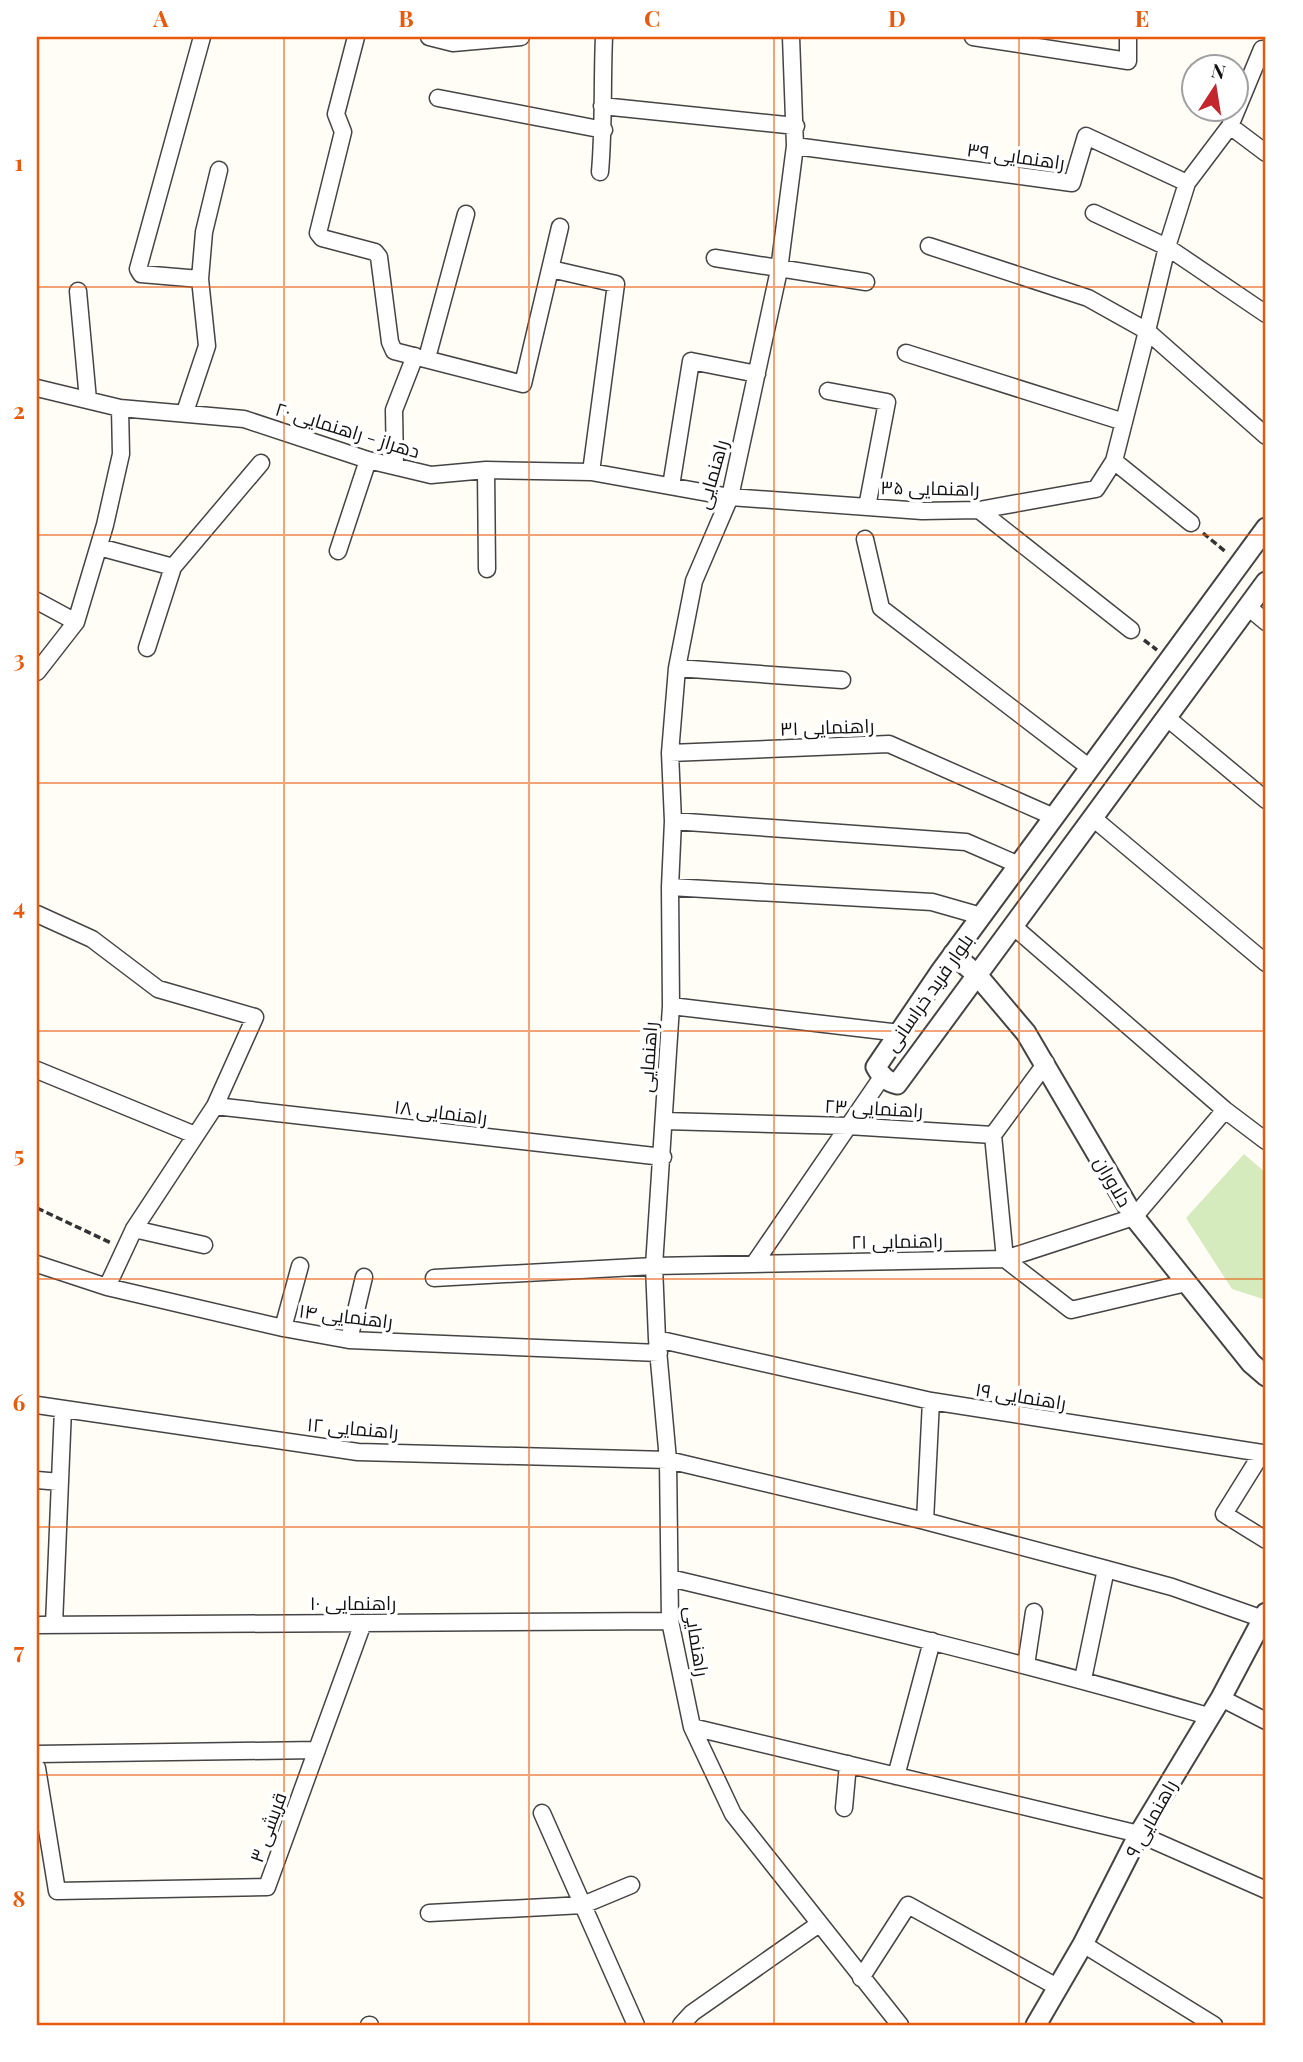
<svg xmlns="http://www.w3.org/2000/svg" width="1303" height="2062" viewBox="0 0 1303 2062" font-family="'Playfair Display',Cairo,serif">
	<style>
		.green { fill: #d5ebbd }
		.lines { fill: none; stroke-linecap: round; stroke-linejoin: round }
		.minor-casing { stroke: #444; stroke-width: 19 }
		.tertiary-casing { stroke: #444; stroke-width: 23 }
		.path { stroke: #333; stroke-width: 3.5; stroke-dasharray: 7 3.5; stroke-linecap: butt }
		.minor { stroke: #fff; stroke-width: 16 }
		.tertiary { stroke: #fff; stroke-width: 19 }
		.grid { fill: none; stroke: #e8590c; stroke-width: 2; stroke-opacity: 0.55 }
		.labels { text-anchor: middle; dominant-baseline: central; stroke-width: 7; stroke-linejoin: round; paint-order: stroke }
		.street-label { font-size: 19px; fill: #111; stroke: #fff }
		.neatline { fill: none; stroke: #e8590c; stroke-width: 2.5 }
		.grid-label { font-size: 23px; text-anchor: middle; font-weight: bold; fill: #e8590c }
	</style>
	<rect width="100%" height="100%" fill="#fffdf5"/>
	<path class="green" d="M1244,1154L1266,1173V1300L1232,1289L1186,1218Z"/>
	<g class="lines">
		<g class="minor-casing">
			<path id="minor" d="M356,37L336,114L343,132L318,233L322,238L375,252L379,257L390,342L394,351L523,384L560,227
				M429,37L453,43L521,37
				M791,37L795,146L779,270L730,497L694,581L677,668L670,753L673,821L670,887L671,1006L654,1266L657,1339L668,1460L670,1621L692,1727L733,1814L900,2025
				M973,37L1128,61V37
				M1262,49L1230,126L1266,153
				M438,98L604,130
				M602,106L796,126
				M1230,126L1187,183L1167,247L1147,331L1266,436
				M795,146L1072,183L1086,136L1187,183
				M600,172C604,127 602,82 604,37
				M1094,213L1167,247L1266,314
				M715,258L866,282
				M551,269L616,284L591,472
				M200,279L204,232L219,170
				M78,291L88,400
				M906,353L1124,422
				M427,358L466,214
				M37,388L120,408L244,419L368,460L431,475L486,470L591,472L730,497L922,511L979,510L1096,489L1114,461L1147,331L1088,298L929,246
				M828,391L887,402L867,507
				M185,412L207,346L200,279L141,274L138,269L202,37
				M1114,461L1191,523
				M395,466L394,410L415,356
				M486,470L487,569
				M671,486L691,361L757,374
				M979,510L1131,630
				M865,539L881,608L1090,768
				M99,547L173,567
				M338,551L368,460
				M37,601L76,622
				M1248,607L1266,622
				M147,648L173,567L261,463
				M677,668L842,680
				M37,672L76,622L105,525L121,454L120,408
				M1166,717L1266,800
				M670,753L889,744L1054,817
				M1093,818L1266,963
				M673,821L966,842L1019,865
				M670,887L932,902L981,916
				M37,914L92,939L158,989L255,1017L215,1106L134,1229L107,1287
				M1013,926L1225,1110L1266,1141
				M671,1006L900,1033
				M37,1070L195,1135
				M215,1106L663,1157
				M664,1121L848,1126L993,1135
				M993,1135L1005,1259L1071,1310L1186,1283
				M993,1135L1046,1063
				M134,1229L204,1245
				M37,1264L107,1287L283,1328L349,1340L659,1353
				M754,1264L882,1077
				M434,1278L654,1266L1005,1259L1134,1217L1225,1110
				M283,1328L300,1266
				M657,1339L931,1401L1262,1453L1224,1514L1266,1540
				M349,1340L364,1277
				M37,1405L358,1452L668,1460L925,1521L1106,1569L1172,1587L1266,1620
				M37,1480L60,1482
				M925,1521L931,1401
				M670,1578C850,1621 1030,1664 1208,1716
				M37,1625L670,1621
				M54,1625L63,1409
				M1026,1665L1034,1612
				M1083,1679L1106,1569
				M1221,1698L1266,1721
				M692,1727L1139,1834L1266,1890
				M37,1754L317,1750
				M37,1768L57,1891L267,1887L363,1623
				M896,1776L932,1641
				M844,1808L848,1764
				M542,1813L636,2025
				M429,1913L583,1905L631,1885
				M1083,1944L1214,2025
				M861,1978L908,1905L1059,1988
				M369,2025H370
				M681,2025L692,2013L819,1924"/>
		</g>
		<g class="tertiary-casing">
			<path id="tertiary" d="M1266,528L941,971L876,1067C881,1076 887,1082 897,1084L1266,582
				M953,954L977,975L1026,1033L1134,1217L1251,1363L1266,1376
				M1036,2025L1083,1944L1139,1834L1221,1698L1266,1613"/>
		</g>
		<path class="path" d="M1203,533L1227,553
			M1144,640L1157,650
			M37,1208L111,1243"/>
		<use href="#minor" class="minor"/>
		<use href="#tertiary" class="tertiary"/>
	</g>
	<path class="grid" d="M284,37V2025M529,37V2025M774,37V2025M1019,37V2025M37,287H1266M37,535H1266M37,783H1266M37,1031H1266M37,1279H1266M37,1527H1266M37,1775H1266"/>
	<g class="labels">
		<g class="street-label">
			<text transform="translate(1016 155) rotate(8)">راهنمایی ۳۹</text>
			<text transform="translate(348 429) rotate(17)">دهراز - راهنمایی ۲۰</text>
			<text transform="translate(711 474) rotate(-74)">راهنمایی</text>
			<text transform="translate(930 487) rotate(1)">راهنمایی ۳۵</text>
			<text transform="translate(827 726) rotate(-2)">راهنمایی ۳۱</text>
			<text transform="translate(928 992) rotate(-55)">بلوار فرید خراسانی</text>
			<text transform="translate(647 1057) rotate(-86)">راهنمایی</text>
			<text transform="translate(874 1107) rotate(3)">راهنمایی ۲۳</text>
			<text transform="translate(441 1111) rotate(7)">راهنمایی ۱۸</text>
			<text transform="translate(1114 1181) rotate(60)">دلاوران</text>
			<text transform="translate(897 1240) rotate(-1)">راهنمایی ۲۱</text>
			<text transform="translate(346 1315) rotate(7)">راهنمایی ۱۴</text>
			<text transform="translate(1021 1395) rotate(9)">راهنمایی ۱۹</text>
			<text transform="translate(353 1427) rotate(5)">راهنمایی ۱۲</text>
			<text x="353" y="1602">راهنمایی ۱۰</text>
			<text transform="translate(698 1641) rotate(81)">راهنمایی</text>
			<text transform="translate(1150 1818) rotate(-61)">راهنمایی ۹</text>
			<text transform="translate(267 1827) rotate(-70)">قریشی ۳</text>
		</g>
	</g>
	<rect width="1303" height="2062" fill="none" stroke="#ffffff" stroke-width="77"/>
	<g transform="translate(1215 88) rotate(12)"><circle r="33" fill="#ffffff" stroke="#a0a0a0" stroke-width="2"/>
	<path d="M0-5L12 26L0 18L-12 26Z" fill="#c4262e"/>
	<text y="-10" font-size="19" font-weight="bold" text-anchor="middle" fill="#111111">N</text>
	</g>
	<rect x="38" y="38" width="1226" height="1986" class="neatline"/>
	<g class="grid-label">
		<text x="161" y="27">A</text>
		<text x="406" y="27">B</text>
		<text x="652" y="27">C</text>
		<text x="897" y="27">D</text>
		<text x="1142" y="27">E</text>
		<text x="19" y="171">1</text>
		<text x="19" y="419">2</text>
		<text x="19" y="667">3</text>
		<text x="19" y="915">4</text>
		<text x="19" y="1163">5</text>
		<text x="19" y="1411">6</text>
		<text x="19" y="1659">7</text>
		<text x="19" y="1907">8</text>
	</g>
</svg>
